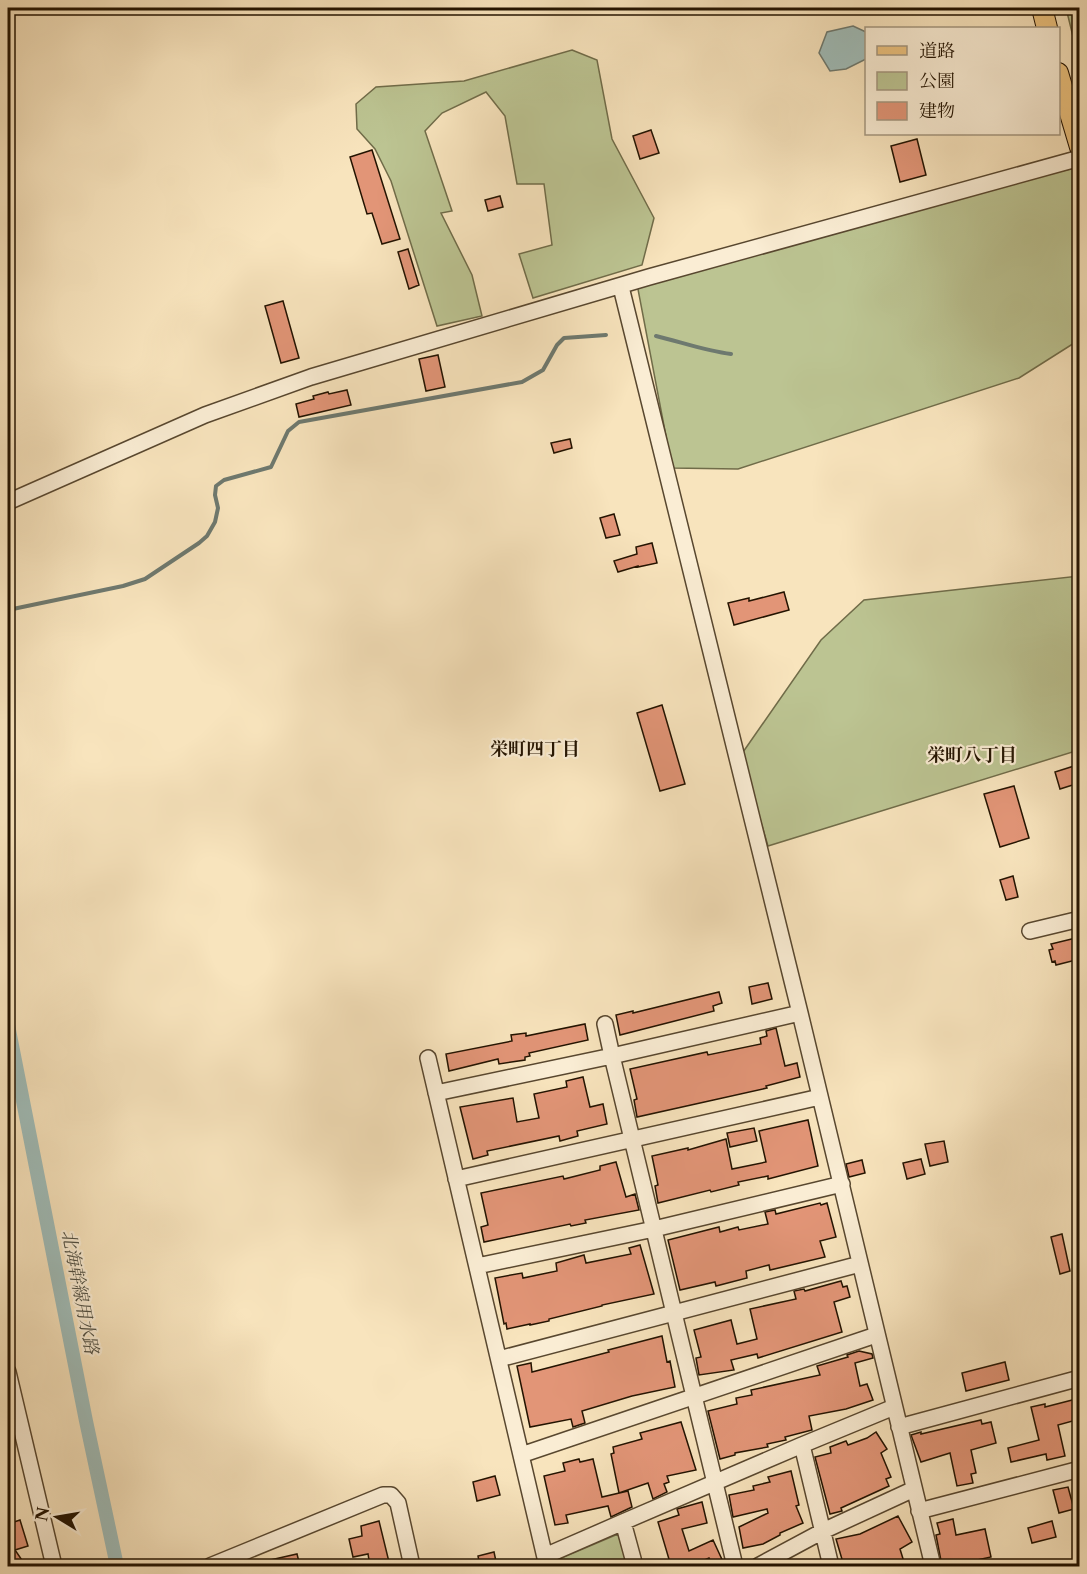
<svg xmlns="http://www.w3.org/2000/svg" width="1087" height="1574" viewBox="0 0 1087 1574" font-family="'Libre Caslon Text','Noto Serif JP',serif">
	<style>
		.green { fill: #bcc492; stroke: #706c49; stroke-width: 1.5 }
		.water { fill: #a0bdb9; stroke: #6e796f; stroke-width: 1.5 }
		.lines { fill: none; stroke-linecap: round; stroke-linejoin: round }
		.stream { stroke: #6e796f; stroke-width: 4 }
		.canal { stroke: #a0bdb9; stroke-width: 14 }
		.building { fill: #e29577; stroke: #231300; stroke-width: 1.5 }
		.minor-casing { stroke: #58472f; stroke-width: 18 }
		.major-casing { stroke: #231300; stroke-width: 22 }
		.minor { stroke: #faedd4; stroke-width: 15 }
		.major { stroke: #ecc27e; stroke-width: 20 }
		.labels { text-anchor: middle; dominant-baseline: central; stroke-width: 4.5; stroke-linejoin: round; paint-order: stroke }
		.neighbourhood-label { font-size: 18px; font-weight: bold; fill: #231300; stroke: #faedd4 }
		.water-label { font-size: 18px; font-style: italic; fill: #4f4e41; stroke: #faedd4 }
	</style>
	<rect width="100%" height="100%" fill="#f8e4bd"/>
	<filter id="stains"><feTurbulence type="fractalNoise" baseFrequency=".00333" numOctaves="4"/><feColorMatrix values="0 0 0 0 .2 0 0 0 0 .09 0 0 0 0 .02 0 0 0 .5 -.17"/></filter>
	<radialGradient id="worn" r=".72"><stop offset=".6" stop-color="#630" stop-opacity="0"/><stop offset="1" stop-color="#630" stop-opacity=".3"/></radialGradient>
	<path class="green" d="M1066,8H1079V61Z
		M572,50L597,60L612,139L654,218L642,265L533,298L519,254L552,245L544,184H517L505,116L486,92L442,113L425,131L452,211L441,213L472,275L482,316L437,326L391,181L375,149L357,129L356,104L376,87L464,81Z
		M1079,167V340L1019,378L738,469L672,468L637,284L727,248Z
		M1079,576V750L768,846L741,755L821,640L864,600Z
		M618,1534L628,1566H561L559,1559Z"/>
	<path class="water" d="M853,26L866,32V59L846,69L830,71L819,53L827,32Z"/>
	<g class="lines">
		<path class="stream" d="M656,336C681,342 706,351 731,354
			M8,610L123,586L145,579L199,543L207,536L215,522L218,508L215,495L216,486L224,480L271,467L288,431L299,422L522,382L543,370L557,345L564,338L606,335"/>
		<path class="canal" d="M8,1025L86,1421L117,1566"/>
	</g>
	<path class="building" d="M651,130L659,153L640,159L633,136Z
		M917,139L926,175L900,182L891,146Z
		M372,150L400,239L382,244L372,213L367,214L350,157Z
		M500,196L503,207L488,211L485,200Z
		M408,249L419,285L409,289L398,252Z
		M283,301L299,358L281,363L265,306Z
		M438,355L445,387L426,391L419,359Z
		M347,390L351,405L299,417L296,404L314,399L313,396L328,392L329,394Z
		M570,439L572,448L554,453L551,443Z
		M614,514L620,535L606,538L600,518Z
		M652,543L657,563L638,567V566L618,572L614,561L637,554L636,547Z
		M784,592L789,610L734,625L728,603L749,598V601Z
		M662,705L685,784L660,791L637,713Z
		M1074,766L1079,783L1060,789L1055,772Z
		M1014,786L1029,838L1000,847L984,794Z
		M1013,876L1018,897L1006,900L1000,880Z
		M1080,937V959L1056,965L1055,961L1052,962L1049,950L1053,949L1051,944Z
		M768,983L772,999L752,1004L749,987Z
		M719,992L722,1003L713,1006L714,1011L620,1035L616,1015L633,1011V1013Z
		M585,1024L588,1040L529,1053L530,1056L525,1057V1060L499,1064L498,1059L449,1071L446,1054L512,1041L511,1035L526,1033V1036Z
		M776,1028L785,1066L797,1063L800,1077L766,1086L767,1088L637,1117L634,1100L637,1099L630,1069L707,1052L708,1055L761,1044L760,1038L767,1036L766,1031Z
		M583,1077L590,1107L603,1104L607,1124L577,1131L578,1136L560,1141L559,1136L487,1151L488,1155L473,1159L460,1107L513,1098L517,1122L539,1118L534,1094L567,1087L566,1081Z
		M808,1120L818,1166L768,1179V1176L738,1182L739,1185L711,1192L710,1190L658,1203L655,1186L658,1185L652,1156L688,1148V1150L726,1139L732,1169L766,1162L759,1131Z
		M754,1128L757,1141L730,1147L727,1133Z
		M944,1141L948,1162L930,1166L925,1144Z
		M921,1159L925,1174L907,1179L903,1163Z
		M862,1160L865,1173L849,1177L846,1164Z
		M616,1162L626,1197L635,1194L639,1210L585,1220L586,1223L571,1226L570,1224L484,1242L481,1227L488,1225L481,1193L563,1176L564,1179L600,1170V1166Z
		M820,1203L821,1205L827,1203L836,1237L820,1241L825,1257L770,1270L769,1265L746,1271L747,1278L716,1286L715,1282L680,1290L668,1240L719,1227L720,1232L738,1227L739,1230L768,1224L765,1212L775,1210L776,1214Z
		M1062,1234L1070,1271L1060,1274L1051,1237Z
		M640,1245L654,1294L602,1305V1306L549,1319V1321L530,1325V1324L507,1329L506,1323L504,1324L495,1278L522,1273L523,1278L557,1271L556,1263L584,1255L586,1263L631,1254L629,1248Z
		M841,1281L843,1287L847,1286L850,1297L834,1302L842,1332L758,1358L757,1354L731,1360L734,1370L699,1375L696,1358L701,1357L694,1330L731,1320L737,1344L757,1339L750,1309L796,1299L794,1291L804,1289L805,1291Z
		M662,1336L667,1362L670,1361L675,1387L632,1396L582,1411L585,1423L573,1427L571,1419L530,1427L517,1366L531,1363L532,1372L609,1352L608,1350Z
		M859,1351L872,1354L873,1358L855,1363L860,1386L867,1384L873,1400L846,1409L809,1416L812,1430L785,1437L786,1440L767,1444L768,1447L735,1453V1455L720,1459L708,1411L737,1404L736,1398L752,1395L751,1390L820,1375L817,1366L848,1357L847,1355Z
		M1005,1362L1009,1380L966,1391L962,1373Z
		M1080,1398V1419L1058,1425L1065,1456L1047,1460L1046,1454L1011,1462L1008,1448L1039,1440L1031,1407L1045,1404V1407Z
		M981,1420L982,1424L991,1422L996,1443L971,1450L976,1473L971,1474L973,1483L957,1486L950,1453L921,1462L911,1435L921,1432V1434Z
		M681,1422L696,1470L667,1476L669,1482L664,1484L667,1492L653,1499L648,1483L619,1493L611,1454L614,1453L613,1447L642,1439L640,1433Z
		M876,1432L887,1449L881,1453L891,1477L886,1479L889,1486L841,1508L842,1511L830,1514L815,1457L831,1453L830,1447L846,1441L848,1445L867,1438Z
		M579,1459L580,1462L593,1459L602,1497L628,1491L632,1507L611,1517L608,1506L566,1515L568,1523L555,1525L544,1476L565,1471L563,1463Z
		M791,1471L799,1505L796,1506L803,1523L780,1533V1535L763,1544L743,1548L739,1527L768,1513L767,1509L733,1517L729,1495L754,1490L753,1486L770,1482L768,1477Z
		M495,1476L500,1495L477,1501L473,1482Z
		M1068,1487L1074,1509L1059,1513L1053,1490Z
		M702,1502L707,1523L682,1529L689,1551L713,1540L725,1566H713L709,1558L691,1566H671L658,1522L679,1515L677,1509Z
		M898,1516L912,1542L900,1549L904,1562L900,1563L901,1566H844L836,1539L860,1534Z
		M953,1519L956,1535L985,1529L991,1557L963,1563L964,1566H942L936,1535L940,1534L937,1523Z
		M20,1520L28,1546L15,1550L26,1566H8V1524Z
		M379,1521L390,1566H370L368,1554L353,1557L349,1539L362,1536L361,1526Z
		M1052,1521L1056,1537L1032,1543L1028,1528Z
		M494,1552L497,1566H480L478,1556Z
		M297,1554L300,1566H261V1562Z"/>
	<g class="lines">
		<g class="minor-casing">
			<path id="minor" d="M621,287L800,1013L933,1566
				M8,502L205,415L311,377L649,277L1080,158
				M1030,931L1080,919
				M605,1024L612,1056L800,1013
				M428,1058L547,1566
				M436,1093L612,1056L735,1566
				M456,1179L820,1097
				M477,1266L654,1229L842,1184
				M499,1359L860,1264
				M8,1372L54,1566
				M899,1427L1080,1378
				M802,1445L894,1407
				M521,1455L876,1335
				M919,1511L1080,1469
				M623,1522L802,1445L831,1566
				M545,1556L623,1522L635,1566
				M210,1566L383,1495H391L398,1503L412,1566
				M758,1566L823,1531L914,1489"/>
		</g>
		<g class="major-casing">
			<path id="major" d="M1042,8L1047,28
				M1058,73L1080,147"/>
		</g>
		<use href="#minor" class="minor"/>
		<use href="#major" class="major"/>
	</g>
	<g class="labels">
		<g class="neighbourhood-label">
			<text x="535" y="749">栄町四丁目</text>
			<text x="972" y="755">栄町八丁目</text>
		</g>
		<g class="water-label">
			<text transform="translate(80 1292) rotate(79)">北海幹線用水路</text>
		</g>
	</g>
	<rect width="1087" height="1574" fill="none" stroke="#f8e4bd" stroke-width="30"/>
	<rect x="9" y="9" width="1069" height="1556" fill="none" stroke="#231300" stroke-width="3"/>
	<rect x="15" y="15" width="1057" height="1544" fill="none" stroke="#231300" stroke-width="1.5"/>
	<rect x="865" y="27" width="195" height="108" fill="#faedd4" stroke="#a4967f" stroke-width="1.5"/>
	<rect x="877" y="46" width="30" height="9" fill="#ecc27e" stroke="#a4967f" stroke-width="1.5"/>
	<text x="919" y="57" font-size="18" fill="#231300">道路</text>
	<rect x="877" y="72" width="30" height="18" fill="#bcc492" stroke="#a4967f" stroke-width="1.5"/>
	<text x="919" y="87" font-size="18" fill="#231300">公園</text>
	<rect x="877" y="102" width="30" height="18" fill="#e29577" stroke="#a4967f" stroke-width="1.5"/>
	<text x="919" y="117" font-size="18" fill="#231300">建物</text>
	<g transform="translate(57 1517) rotate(281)" stroke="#faedd4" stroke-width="4.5" paint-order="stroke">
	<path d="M0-4.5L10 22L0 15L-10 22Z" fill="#231300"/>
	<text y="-9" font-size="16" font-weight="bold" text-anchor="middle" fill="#231300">N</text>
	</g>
	<rect width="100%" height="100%" filter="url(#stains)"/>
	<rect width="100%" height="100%" fill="url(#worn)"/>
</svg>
